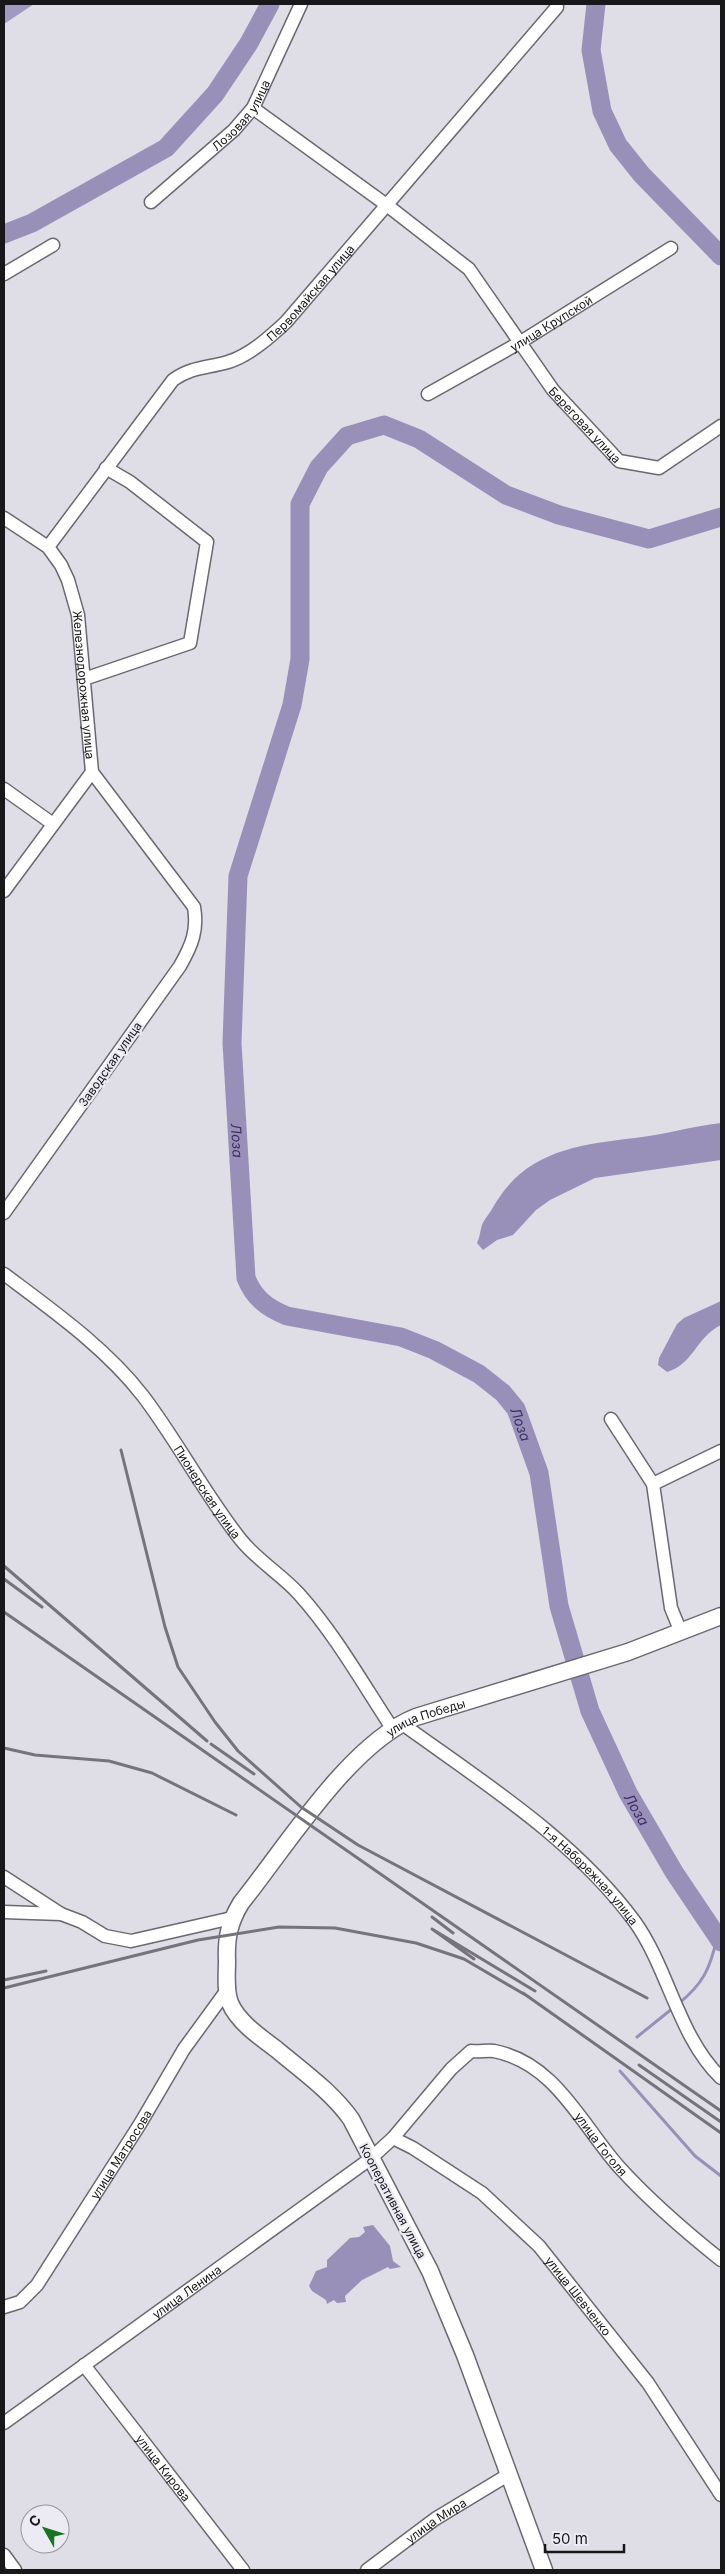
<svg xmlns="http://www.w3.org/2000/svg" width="725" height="2574" viewBox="0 0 725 2574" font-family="Inter,sans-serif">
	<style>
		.forest { fill: #a199c2 }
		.water { fill: #9890b9 }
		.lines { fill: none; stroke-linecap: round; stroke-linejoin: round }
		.stream { stroke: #9890b9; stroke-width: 3 }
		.river { stroke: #9890b9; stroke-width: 19 }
		.minor-casing { stroke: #6a6970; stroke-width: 15 }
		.major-casing { stroke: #6a6970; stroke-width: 19 }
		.minor { stroke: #fff; stroke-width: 12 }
		.major { stroke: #fff; stroke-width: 16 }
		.rail { stroke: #76747a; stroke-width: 3 }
		.labels { text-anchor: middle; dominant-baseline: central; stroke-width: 4.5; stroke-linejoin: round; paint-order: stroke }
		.street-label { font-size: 12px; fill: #18171a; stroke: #ecebf3 }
		.water-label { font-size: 14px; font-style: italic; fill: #3e2f65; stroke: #ecebf3 }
	</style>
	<rect width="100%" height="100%" fill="#dfdde6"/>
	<path class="forest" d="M4,4H34L4,24Z"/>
	<path class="water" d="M721,1123V1160L595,1178L550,1200L536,1210L513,1235L497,1240L483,1250L477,1243C480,1237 480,1231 482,1225C484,1220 489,1214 492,1209C524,1151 576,1145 635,1138C664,1135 692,1126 721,1123Z
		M721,1301V1325C695,1338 694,1364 667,1372L658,1365L659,1358L677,1324L684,1318Z
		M373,2225L390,2246L393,2261L401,2267L390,2269L388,2267L362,2280L345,2296L346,2302L337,2303L334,2300L327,2304L326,2300L312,2291L309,2286L316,2271L327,2267V2260L350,2238L359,2237L365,2232L363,2227Z"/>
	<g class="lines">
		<path class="stream" d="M678,2004C703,1984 710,1969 717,1938
			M637,2037L673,2008
			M620,2071L695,2156L721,2176"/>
		<g class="river">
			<path d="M596,4L591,50L602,111L618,145L642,175L721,256"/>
			<path d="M4,234L32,223L166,148L215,94L249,43L270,4"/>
			<path id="s1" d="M721,517L649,539L559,515L506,495L419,439L384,425L347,436L319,467L300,504V659L292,705L238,876L232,1043L246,1278C254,1298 267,1308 287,1316L401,1337L434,1350L479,1374L503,1393L516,1409L539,1473L559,1606L590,1711L628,1793L674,1872L721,1942"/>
		</g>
		<g class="minor-casing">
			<g id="minor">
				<path id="s2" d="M253,108L388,206L469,269L553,390L619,461L659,468L721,426"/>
				<path id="s3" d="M151,202L234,130L253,108L301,4"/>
				<path d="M4,274L53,245"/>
				<path id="s4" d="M428,394L519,343L671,248"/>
				<path id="s5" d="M4,518L48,547L61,565L68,580L78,615L92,772L194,907C198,930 192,945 180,966L4,1213"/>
				<path id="s6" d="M48,547L173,380C191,367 207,368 228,362C250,355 270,337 286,322L557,7"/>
				<path d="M84,679L190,643L207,542L130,482L106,468"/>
				<path d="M4,789L53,824"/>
				<path d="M4,891L92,772"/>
				<path id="s7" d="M4,1274C52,1310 106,1348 143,1396C178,1442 205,1495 241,1540C258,1561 282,1575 299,1594C335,1634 363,1684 392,1728"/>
				<path d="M611,1419L653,1484L671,1608L680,1630"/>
				<path d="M653,1484L721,1451"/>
				<path id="s8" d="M401,1723C484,1783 574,1839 635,1922C669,1970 678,2036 721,2078"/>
				<path d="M4,1877L61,1914"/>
				<path d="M4,1912L61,1914L82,1922L105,1936L131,1941L232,1918"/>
				<path id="s9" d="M393,2138L413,2148L482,2193L539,2246L648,2383L721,2495"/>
				<path id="s10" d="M4,2307L20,2302L37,2285L140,2124L184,2049L227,1990"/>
				<path id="s11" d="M84,2365L243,2570"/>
				<path id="s12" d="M4,2423L370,2159L393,2138L451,2069L471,2051C479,2052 487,2050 494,2051C556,2063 582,2126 620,2168C650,2201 686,2232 721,2260"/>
				<path d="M4,2555L15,2570"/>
				<path id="s13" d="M367,2570L435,2519L508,2475"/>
			</g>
		</g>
		<g class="major-casing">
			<g id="major">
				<path id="s14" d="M544,2570L465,2355L430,2271L351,2119C331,2091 302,2071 276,2049C260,2037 238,2022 230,2003C225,1990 227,1975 227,1961C226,1938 229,1923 241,1903C286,1847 350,1743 416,1717L628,1652L721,1616"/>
			</g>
		</g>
		<use href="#minor" class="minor"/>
		<use href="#major" class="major"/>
		<path class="rail" d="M121,1450L165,1627L178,1667L215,1722L238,1751L301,1807L358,1845L647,1998
			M4,1566L207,1741
			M4,1579L42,1607
			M4,1612L721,2111
			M211,1744L254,1774
			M4,1748L35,1755L109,1761L152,1773L236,1815
			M432,1917L453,1933
			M474,1959L432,1929L535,1991
			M4,1980L46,1971
			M4,1988L198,1940L279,1927L335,1928L416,1943L464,1959L529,1997
			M523,1993L721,2133
			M639,2065L721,2122"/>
	</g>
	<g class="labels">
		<g class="street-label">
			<text stroke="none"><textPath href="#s3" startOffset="126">Лозовая улица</textPath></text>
			<text stroke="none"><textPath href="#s6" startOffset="376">Первомайская улица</textPath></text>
			<text stroke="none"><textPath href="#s4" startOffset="142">улица Крупской</textPath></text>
			<text stroke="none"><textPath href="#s2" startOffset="464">Береговая улица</textPath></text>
			<text stroke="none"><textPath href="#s5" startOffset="198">Железнодорожная улица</textPath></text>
			<text transform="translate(110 1064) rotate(-55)">Заводская улица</text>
			<text stroke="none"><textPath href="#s7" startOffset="301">Пионерская улица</textPath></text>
			<text stroke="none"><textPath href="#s14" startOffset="1030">улица Победы</textPath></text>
			<text stroke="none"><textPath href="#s8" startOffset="244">1-я Набережная улица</textPath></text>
			<text stroke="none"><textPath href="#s12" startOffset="768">улица Гоголя</textPath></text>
			<text stroke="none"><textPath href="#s10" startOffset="196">улица Матросова</textPath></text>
			<text transform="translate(393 2201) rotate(62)">Кооперативная улица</text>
			<text stroke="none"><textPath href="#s12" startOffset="225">улица Ленина</textPath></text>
			<text stroke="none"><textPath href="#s9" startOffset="246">улица Шевченко</textPath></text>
			<text stroke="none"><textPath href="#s11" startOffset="130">улица Кирова</textPath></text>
			<text stroke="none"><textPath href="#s13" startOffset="85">улица Мира</textPath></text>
		</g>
		<g class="water-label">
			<text stroke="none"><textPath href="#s1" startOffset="1134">Лоза</textPath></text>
			<text stroke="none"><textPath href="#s1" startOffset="1599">Лоза</textPath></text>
			<text stroke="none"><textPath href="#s1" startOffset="2004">Лоза</textPath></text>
		</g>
	</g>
	<rect width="725" height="2574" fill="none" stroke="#18171a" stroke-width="10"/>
	<g transform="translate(45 2529) rotate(309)"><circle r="24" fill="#ecebf3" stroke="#97969c"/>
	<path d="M0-4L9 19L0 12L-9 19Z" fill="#197320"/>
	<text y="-8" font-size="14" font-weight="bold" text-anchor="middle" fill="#18171a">С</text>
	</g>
	<path d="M545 2544v8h79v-8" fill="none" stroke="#18171a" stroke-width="2.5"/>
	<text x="552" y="2544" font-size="15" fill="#18171a" stroke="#ecebf3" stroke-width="4" paint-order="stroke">50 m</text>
</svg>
